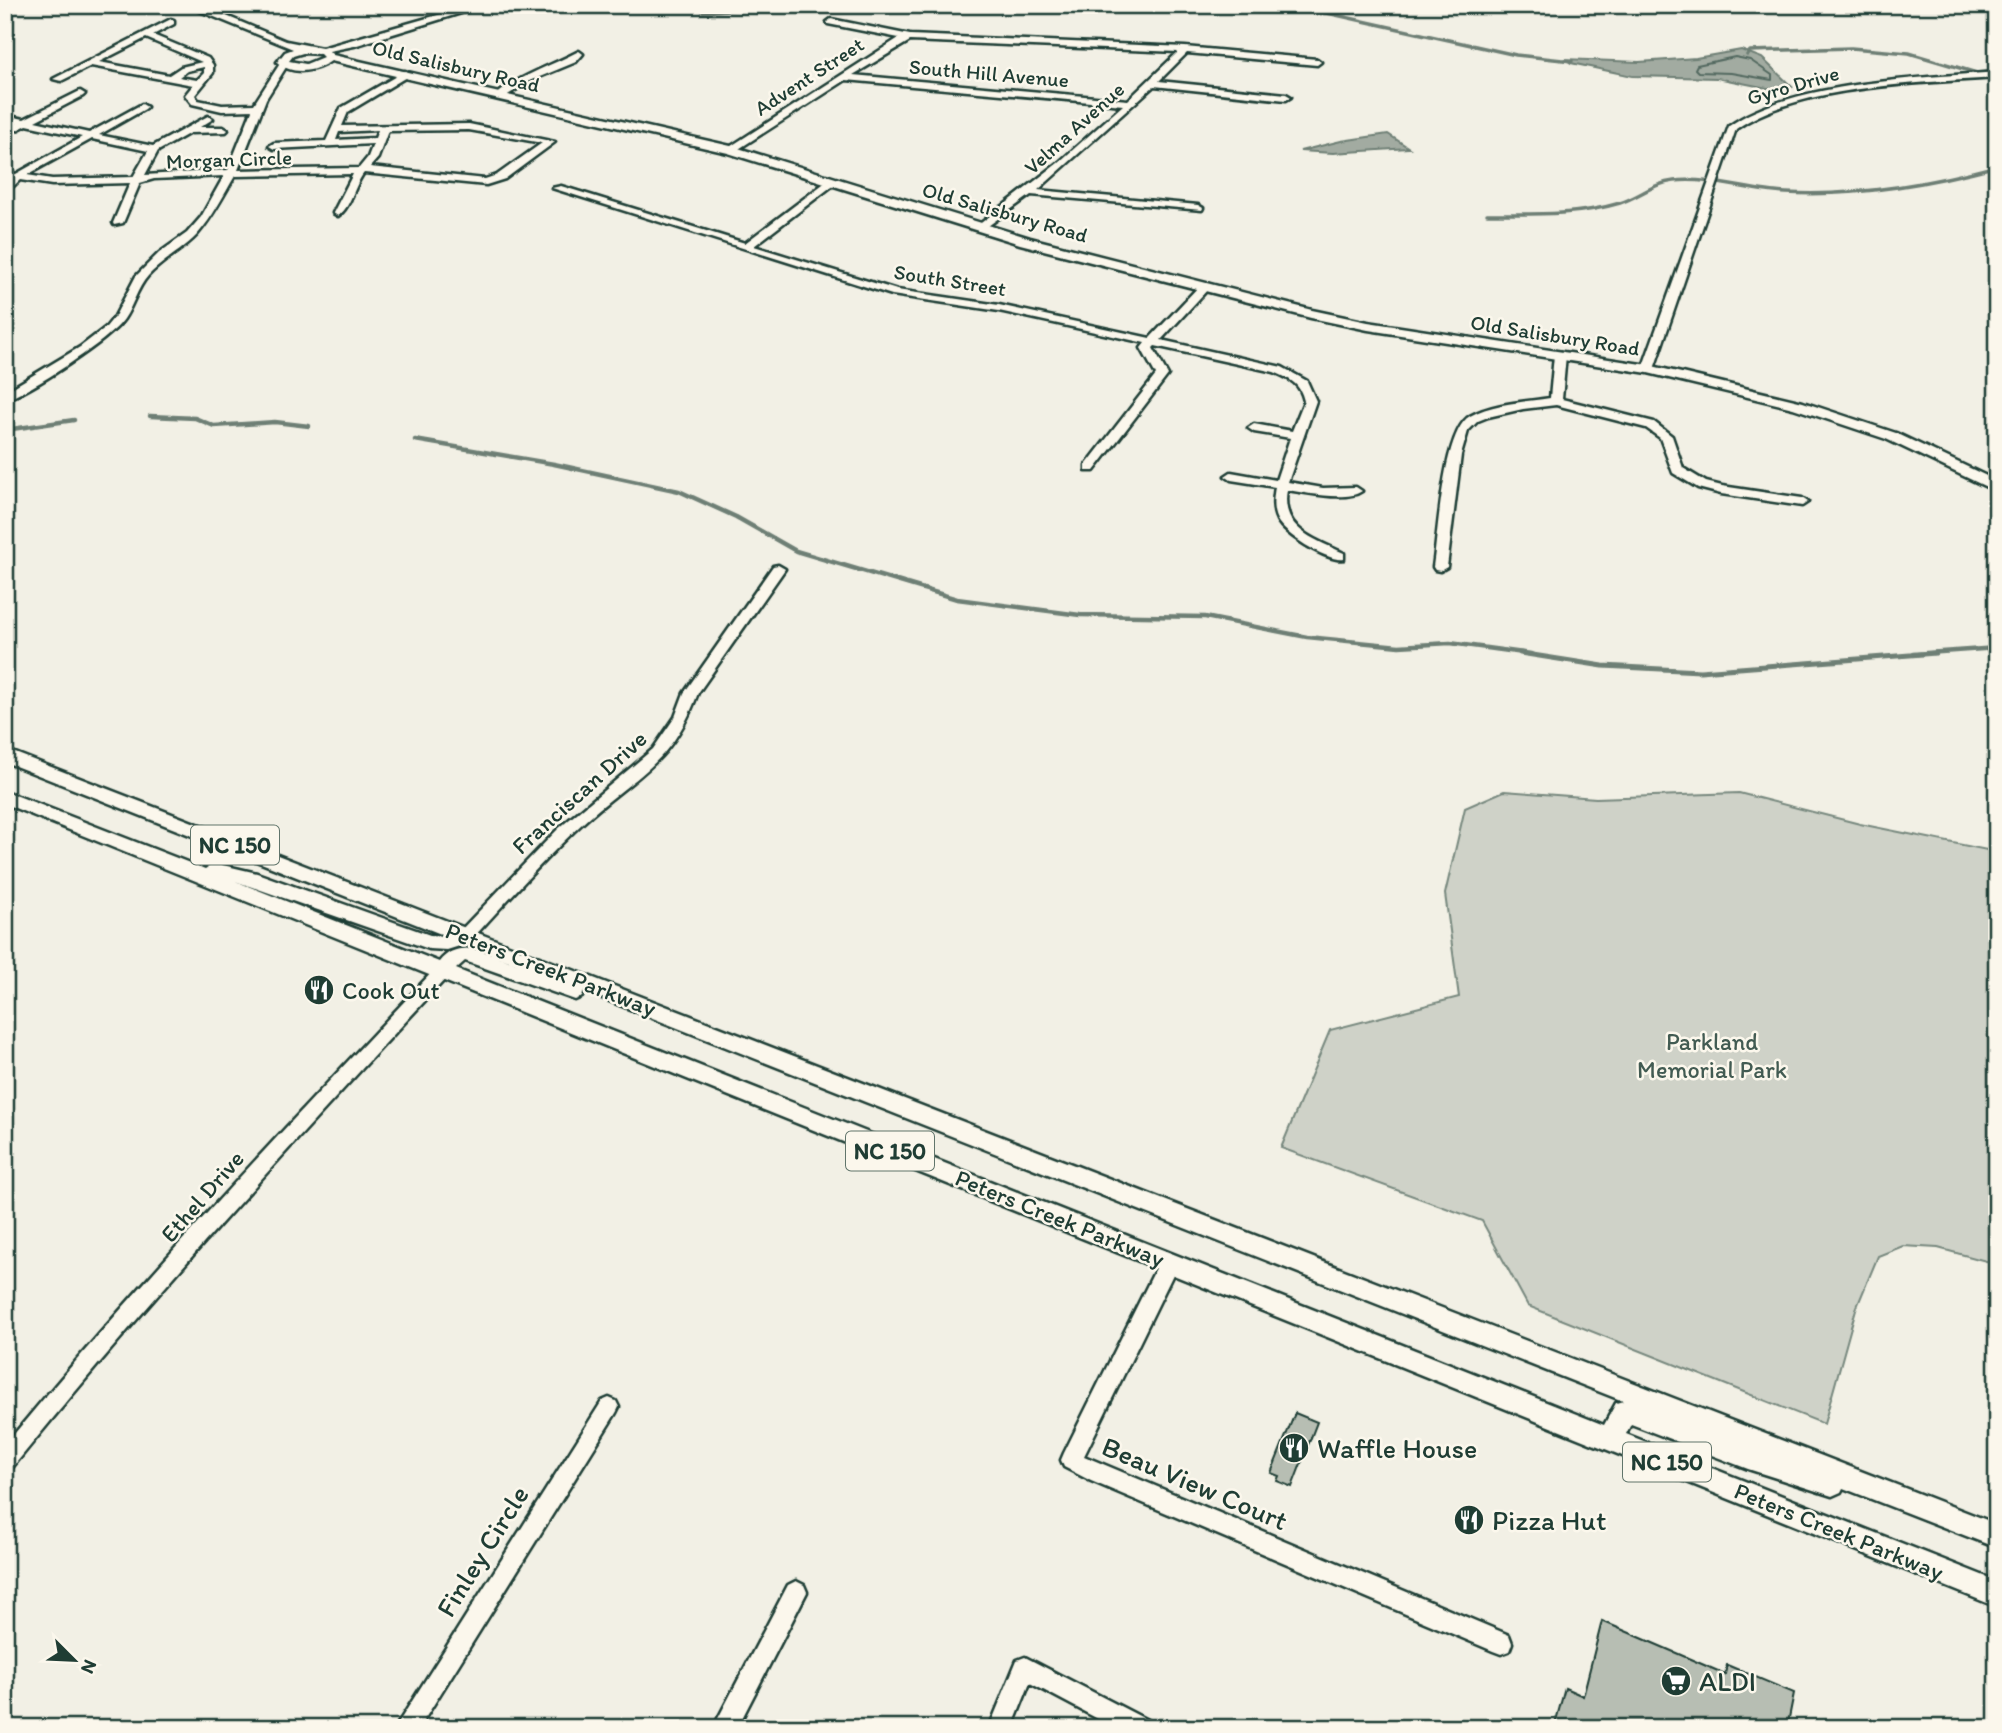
<svg xmlns="http://www.w3.org/2000/svg" width="2002" height="1733" viewBox="0 0 2002 1733" font-family="Itim,sans-serif">
	<style>
		.green { fill: #cfd2c8; stroke: #77887e; stroke-width: 2 }
		.water { fill: #a2aba1; stroke: #6e7f75; stroke-width: 2 }
		.lines { fill: none; stroke-linecap: round; stroke-linejoin: round }
		.shore { stroke: #536960; stroke-width: 2 }
		.stream-far2 { stroke: #6e7f75; stroke-width: 3.5 }
		.stream-far1 { stroke: #6e7f75; stroke-width: 4.5 }
		.stream { stroke: #6e7f75; stroke-width: 5 }
		.building { fill: #b7beb3; stroke: #1f3d34; stroke-width: 2 }
		.minor-casing { stroke: #1f3d34; stroke-width: 5 }
		.major-casing { stroke: #1f3d34; stroke-width: 5 }
		.minor { fill: #fbf7ec; fill-rule: evenodd }
		.major { fill: #fbf7ec; fill-rule: evenodd }
		.labels { text-anchor: middle; dominant-baseline: central; stroke-width: 5; stroke-linejoin: round; paint-order: stroke }
		.far-street-label { font-size: 21px; fill: #1f3d34; stroke: #fbf7ec }
		.shield { fill: #fbf7ec; stroke: #61756b; stroke-width: 2 }
		.shield-label { font-size: 23px; font-weight: bold; fill: #1f3d34 }
		.street-label { font-size: 24px; fill: #1f3d34; stroke: #fbf7ec }
		.poi-label { font-size: 24px; fill: #1f3d34; stroke: #fbf7ec; text-anchor: start }
		.park-label { font-size: 24px; fill: #425b52; stroke: #fbf7ec }
		.near-poi-label { font-size: 28px; fill: #1f3d34; stroke: #fbf7ec; text-anchor: start }
		.near-street-label { font-size: 28px; fill: #1f3d34; stroke: #fbf7ec }
	</style>
	<rect width="100%" height="100%" fill="#f2f0e5"/>
	<filter id="ink" filterUnits="userSpaceOnUse"><feTurbulence type="fractalNoise" baseFrequency=".0143" numOctaves="2"/><feDisplacementMap in="SourceGraphic" scale="14" xChannelSelector="R" yChannelSelector="G"/><feConvolveMatrix kernelMatrix="1 2 1 2 8 2 1 2 1" color-interpolation-filters="sRGB"/></filter>
	<g filter="url(#ink)">
		<path class="green" d="M1504,791L1596,798L1739,793L1860,824L1997,852V1264L1938,1248L1903,1246L1878,1256L1856,1309L1824,1424L1528,1306L1482,1221L1281,1148L1330,1030L1459,997L1445,894L1465,808Z"/>
		<path class="water" d="M1741,50L1762,58L1792,87L1777,90L1717,78L1632,76L1571,63L1566,59L1639,62L1696,58Z
			M1388,134L1409,148L1333,153L1300,151L1341,141Z"/>
		<g class="lines">
			<path class="shore" d="M1735,57L1750,60L1772,75V80L1731,73L1698,72L1695,69L1697,65Z"/>
			<path class="stream-far2" d="M1291,5L1516,55L1572,61
				M703,12L789,5
				M1747,55L1750,51L1851,48L1909,53L1997,79
				M1487,214C1531,214 1577,216 1620,203C1639,197 1654,183 1674,181C1712,177 1748,191 1786,193C1856,197 1929,184 1997,166"/>
			<path class="stream-far1" d="M150,416L195,418L214,426L275,422L309,426
				M5,430L74,420
				M415,440L554,464L679,491L736,517L796,551L957,599L1080,615L1205,617L1307,637L1399,646L1450,643L1531,654
				M1913,654L1997,648"/>
			<path class="stream" d="M1520,653L1603,666L1700,671L1936,653"/>
		</g>
		<path class="building" d="M1295,1413L1317,1422L1292,1487L1277,1481L1279,1476L1271,1473Z
			M1602,1621L1725,1674L1727,1665L1794,1693L1787,1728H1554L1565,1688L1583,1696Z"/>
		<g class="lines">
			<g class="minor-casing">
				<path id="minor" d="M473,5H487L354,46L319,53L315,50Z
					M171,19L174,20V24L153,35L208,58L213,65V73L195,95L198,100L222,105L254,104L281,62L288,64L266,99L238,170L359,168L368,157L373,144L274,149L269,146L274,143L326,141L341,108L405,71L410,74L408,76L348,112L342,126L469,124L555,142L505,179L486,185L364,173C354,185 351,208 338,216L333,213L353,174L235,176C223,196 213,217 197,235C183,250 163,260 148,276C137,288 133,306 124,319C110,340 30,392 5,400V392L80,347L106,327L115,316L136,276L159,253L187,233L201,217L224,176L154,179L140,183L123,223L114,225L113,223L130,183L52,185L20,180L5,194V184L10,179L5,178V172L16,174L82,137L27,125L5,136V129L17,123L5,121V115L24,119L80,91L85,94L83,96L35,121L89,133L142,104L147,107L145,109L99,135L153,146L208,116L213,119L200,127H223L228,130L226,132L190,133L158,151L145,175L228,170L252,110L222,111L192,104L185,95L193,85L91,66L61,81L53,79ZM146,38L202,62L181,67L169,75L99,62ZM204,67V73L197,80L179,77L187,71ZM378,130L375,138L336,140L339,132ZM469,130L542,143L497,175L485,179L370,167L378,158L388,131ZM92,139L148,151L133,177L52,179L27,175Z
					M831,19L910,35L1185,47L1317,59L1321,62L1317,65L1187,53L1159,81L1286,94L1291,97L1286,100L1154,86L1038,190L1198,205L1203,208L1202,210L1031,195L981,231L977,230V226L1058,163L1123,105L846,80L734,152H728V148L899,38L828,24L827,22ZM910,41L1178,52L1128,100L853,75Z
					M579,51L583,54L576,62L530,81L503,98L495,96C518,76 553,65 579,51Z
					M1997,72V78C1922,83 1797,85 1736,129L1654,369L1648,372L1644,371L1642,369L1729,126C1790,82 1921,78 1997,72Z
					M831,178L840,180L754,246L897,290L999,305L1150,338L1201,284H1209V288L1161,340L1282,367L1307,381L1316,401L1288,482L1323,488L1356,487L1362,491C1347,502 1306,493 1287,490C1280,529 1314,539 1344,553V559C1328,562 1285,535 1277,520C1272,510 1273,499 1275,487L1231,480L1225,476L1231,472L1276,480L1290,438L1254,432L1248,428L1254,424L1292,431L1304,401C1300,383 1290,379 1274,372L1155,346L1153,348L1168,375L1094,471H1086V465L1156,375L1141,348L1145,343L999,311L892,295L552,188L561,186L745,243Z
					M1560,352L1566,355L1562,399L1654,422L1672,436L1683,468L1706,482L1722,486L1802,498L1808,502L1802,506L1721,494L1698,488L1673,473L1660,438L1646,428L1556,405L1523,409L1488,417L1478,421L1468,431L1461,455L1447,567L1440,571L1435,570L1433,567C1438,535 1443,431 1470,416C1493,403 1525,402 1550,398L1554,355Z
					M778,565L785,569L698,693C671,766 635,775 582,824C543,860 507,901 471,940H459L457,936L459,932L558,829L653,749L675,717L684,693L773,566Z
					M443,965L449,967L451,971L449,975C299,1136 151,1297 12,1468L5,1470V1445C142,1279 289,1123 437,967Z
					M1169,1254L1176,1256L1179,1262L1084,1456L1509,1635L1512,1643L1509,1651L1501,1654L1493,1651L1091,1481L1064,1467L1061,1460L1064,1453L1162,1256Z
					M609,1398L616,1401L619,1407L616,1413L419,1728H395L602,1401Z
					M796,1581L804,1585L807,1592L737,1728H713L788,1585Z
					M1025,1657L1147,1720L1150,1728H1115L1030,1683L1012,1728H989L1017,1660Z"/>
			</g>
			<g class="major-casing">
				<path id="major" d="M185,5H200L286,41L327,49L333,55L735,147L1030,238L1312,310L1368,322L1648,365L1803,402L1896,433L1997,481V492L1886,439L1793,408L1648,373L1368,330L1311,318L1020,244L728,153L331,61C315,72 292,76 277,62L285,52L293,49ZM303,53L320,54L323,57L306,64L289,61L293,56Z
					M5,749L1997,1524V1548L1843,1488L1841,1492L1832,1496L1748,1469L1631,1424L1626,1434L1997,1581V1607L5,804V791L205,869L214,863L257,873L430,935L446,936L5,762ZM235,881L429,949L447,950L466,944L519,965C492,955 460,935 439,962ZM465,961L575,1000L582,997L584,991L1623,1401L1616,1403L1604,1425L456,969Z"/>
			</g>
			<use href="#minor" class="minor"/>
			<use href="#major" class="major"/>
		</g>
	</g>
	<defs>
		<g id="restaurant-disc" transform="scale(1.575)"><circle r="9.5" fill="#1f3d34" stroke="#fbf7ec"/><path d="M-5-6h1v4h1v-4h1v4h1v-4h1v5L-1.5 .5V6h-2V.5L-5-1ZM5-6V6H3V1.5H1.5Q1.5-4 5-6Z" fill="#fff"/></g>
		<g id="supermarket-disc" transform="scale(1.575)"><circle r="9.5" fill="#1f3d34" stroke="#fbf7ec"/><path d="M-6-5.5h2.5l.6 2H6L4.5 2H-2.5L-4.4-4H-6ZM-1.5 3.2a1.3 1.3 0 1 0 .1 0ZM3 3.2a1.3 1.3 0 1 0 .1 0Z" fill="#fff"/></g>
	</defs>
	<g fill-rule="evenodd">
		<use href="#restaurant-disc" x="319" y="990"/>
		<use href="#restaurant-disc" x="1294" y="1448"/>
		<use href="#restaurant-disc" x="1469" y="1520"/>
		<use href="#supermarket-disc" x="1676" y="1681"/>
	</g>
	<g class="labels">
		<g class="far-street-label">
			<text transform="translate(456 66) rotate(13)">Old Salisbury Road</text>
			<text transform="translate(989 73) rotate(5)">South Hill Avenue</text>
			<text transform="translate(809 76) rotate(-33)">Advent Street</text>
			<text transform="translate(1793 85) rotate(-16)">Gyro Drive</text>
			<text transform="translate(1074 128) rotate(-42)">Velma Avenue</text>
			<text transform="translate(229 159) rotate(-2)">Morgan Circle</text>
			<text transform="translate(1005 212) rotate(16)">Old Salisbury Road</text>
			<text transform="translate(950 280) rotate(9)">South Street</text>
			<text transform="translate(1555 335) rotate(9)">Old Salisbury Road</text>
		</g>
		<g class="shield">
			<rect x="191" y="825.5" width="88" height="39" rx="5"/>
			<rect x="846" y="1131.5" width="88" height="39" rx="5"/>
			<rect x="1623" y="1442.5" width="88" height="39" rx="5"/>
		</g>
		<g class="shield-label">
			<text x="235" y="845">NC 150</text>
			<text x="890" y="1151">NC 150</text>
			<text x="1667" y="1462">NC 150</text>
		</g>
		<g class="street-label">
			<text transform="translate(579 792) rotate(-42)">Franciscan Drive</text>
			<text transform="translate(551 969) rotate(21)">Peters Creek Parkway</text>
			<text transform="translate(202 1196) rotate(-49)">Ethel Drive</text>
			<text transform="translate(1060 1218) rotate(22)">Peters Creek Parkway</text>
			<text transform="translate(1839 1531) rotate(22)">Peters Creek Parkway</text>
		</g>
		<g class="poi-label">
			<text x="342" y="990">Cook Out</text>
		</g>
		<g class="park-label">
			<text x="1712" y="1041">Parkland<tspan x="1712" dy="28">Memorial Park</tspan></text>
		</g>
		<g class="near-poi-label">
			<text x="1317" y="1448">Waffle House</text>
			<text x="1492" y="1520">Pizza Hut</text>
			<text x="1699" y="1681">ALDI</text>
		</g>
		<g class="near-street-label">
			<text transform="translate(1195 1483) rotate(23)">Beau View Court</text>
			<text transform="translate(482 1551) rotate(-58)">Finley Circle</text>
		</g>
	</g>
	<rect width="2002" height="1733" fill="none" stroke="#fbf7ec" stroke-width="28"/>
	<rect x="14" y="14" width="1974" height="1705" fill="none" stroke="#1f3d34" stroke-width="2.5" filter="url(#ink)"/>
	<g transform="translate(74 1660) rotate(114)" stroke="#fbf7ec" stroke-width="5" paint-order="stroke">
	<path d="M0-5L12 26L0 18L-12 26Z" fill="#1f3d34"/>
	<text y="-10" font-size="19" font-weight="bold" text-anchor="middle" fill="#1f3d34">N</text>
	</g>
</svg>
